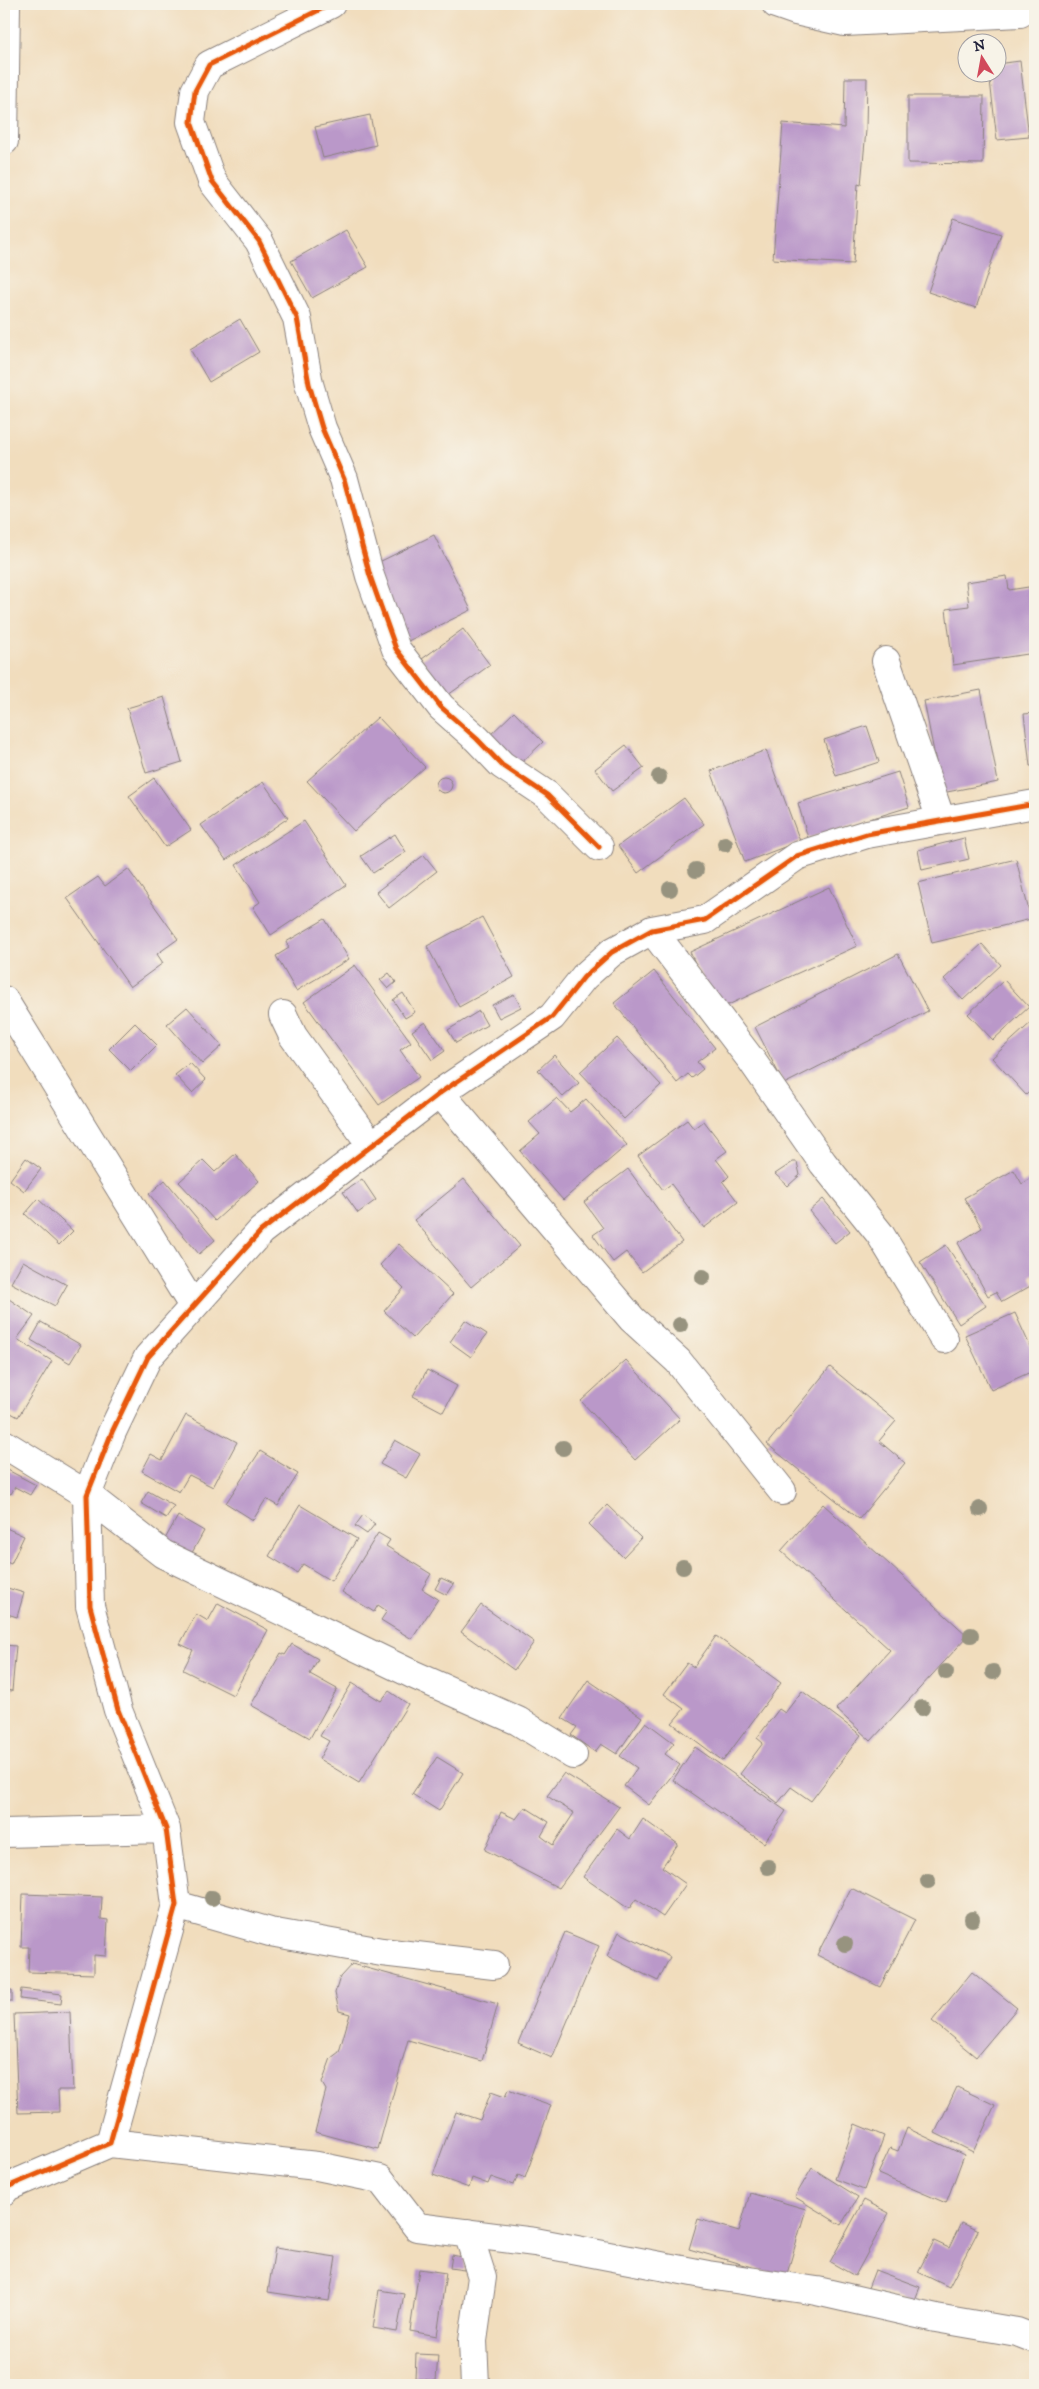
<svg xmlns="http://www.w3.org/2000/svg" width="1039" height="2389" viewBox="0 0 1039 2389" font-family="'IM FELL DW Pica',serif">
	<style>
		.building { fill: #ba98c9 }
		.lines { fill: none; stroke-linecap: round; stroke-linejoin: round }
		.minor-casing { stroke: #8a807c; stroke-width: 30 }
		.minor { stroke: #fff; stroke-width: 28 }
		.cycleway-casing { stroke: #f7f3e8; stroke-width: 8 }
		.cycleway { stroke: #e8590c; stroke-width: 5 }
		.tree { fill: #97937f }
	</style>
	<rect width="100%" height="100%" fill="#f7f3e8"/>
	<filter id="ink" filterUnits="userSpaceOnUse"><feTurbulence type="fractalNoise" baseFrequency=".02" numOctaves="2"/><feDisplacementMap in="SourceGraphic" scale="10" xChannelSelector="R" yChannelSelector="G"/><feConvolveMatrix kernelMatrix="1 2 1 2 8 2 1 2 1" color-interpolation-filters="sRGB"/></filter>
	<filter id="wash" filterUnits="userSpaceOnUse"><feTurbulence type="fractalNoise" baseFrequency=".0096" numOctaves="4" result="noise"/><feDisplacementMap in="SourceGraphic" scale="20" xChannelSelector="R" yChannelSelector="G"/><feGaussianBlur stdDeviation="1.12" result="paint"/><feColorMatrix in="noise" values="0 0 0 0 0 0 0 0 0 0 0 0 0 0 0 0 0 1.4 0 .05"/><feComposite in="paint" operator="in"/></filter>
	<g filter="url(#wash)">
		<rect width="100%" height="100%" fill="#f1ddbd"/>
		<g id="blocks">
			<path class="building" d="M1020,61L1029,137L997,140L989,72H996V64Z
				M845,78H867L866,130L861,185L858,184L853,264L773,259L783,123L844,128Z
				M908,96H984L983,164L908,163Z
				M370,115L376,145L323,158L315,127Z
				M953,218L1001,234L976,308L928,292Z
				M346,230L368,267L312,298L291,261Z
				M240,319L259,352L209,382L190,349Z
				M434,535L471,610L408,641L371,566Z
				M1007,576L1009,590L1035,586V653L953,665L946,609L969,606L966,582Z
				M463,629L490,665L448,695L422,659Z
				M981,690L998,782L942,793L924,701Z
				M164,697L182,762L146,773L127,708Z
				M514,712L543,742L517,767L488,737Z
				M1035,713V766H1030L1024,714Z
				M378,717L425,767L354,831L307,781Z
				M867,726L879,762L836,776L824,740Z
				M626,745L644,768L612,791L595,769Z
				M766,750L800,841L745,862L711,771Z
				M898,772L909,807L808,838L798,803Z
				M436 785a8 8 0 1 1 16 0a8 8 0 1 1-16 0Z
				M154,778L191,830L165,847L129,796Z
				M263,782L288,818L226,860L201,825Z
				M684,798L704,824L638,873L618,846Z
				M304,821L346,885L271,935L253,907L260,902L236,865Z
				M395,834L406,852L373,873L361,856Z
				M964,838L969,859L922,870L918,850Z
				M424,855L437,871L389,908L376,892Z
				M1016,859L1031,919L932,943L918,883Z
				M128,869L178,939L157,954L163,963L130,987L67,898L98,877L105,886Z
				M829,887L857,946L717,1010L690,952Z
				M482,917L514,977L459,1007L427,946Z
				M325,919L349,959L296,991L276,956L289,948L286,942Z
				M982,944L1001,965L963,1000L944,979Z
				M898,954L928,1011L784,1084L755,1027Z
				M355,965L411,1042L400,1050L419,1077L379,1105L304,1002Z
				M654,971L715,1048L697,1062L703,1069L692,1078L688,1074L677,1083L614,1003Z
				M389,973L396,982L388,989L380,980Z
				M1004,980L1029,1007L993,1040L968,1014Z
				M403,993L415,1012L405,1018L393,1000Z
				M514,994L521,1007L499,1018L492,1005Z
				M187,1007L222,1046L202,1064L167,1024Z
				M479,1011L487,1025L456,1043L448,1030Z
				M1035,1019V1087L1026,1095L992,1058Z
				M425,1022L445,1051L432,1060L412,1031Z
				M135,1023L157,1045L131,1071L109,1049Z
				M617,1038L661,1085L624,1119L580,1072Z
				M554,1055L579,1083L563,1097L538,1070Z
				M190,1063L206,1080L192,1093L175,1075Z
				M557,1098L570,1112L586,1099L627,1145L563,1200L520,1151L540,1134L529,1122Z
				M687,1120L694,1129L704,1121L727,1151L716,1159L729,1176L723,1182L738,1202L704,1228L671,1184L663,1190L638,1156Z
				M235,1154L259,1181L215,1221L179,1182L203,1160L215,1172Z
				M26,1158L41,1169L24,1191L10,1180Z
				M793,1162H797L800,1175L788,1186L775,1174Z
				M628,1169L682,1242L642,1272L626,1252L613,1262L593,1235L603,1228L584,1202Z
				M1014,1170L1022,1184L1035,1176V1273L1030,1276L1034,1284L1002,1302L996,1292L988,1296L958,1243L982,1228L964,1198Z
				M362,1179L376,1200L358,1213L343,1192Z
				M464,1179L520,1246L471,1287L414,1220Z
				M165,1180L215,1240L199,1254L149,1194Z
				M38,1199L73,1231L59,1245L25,1214Z
				M823,1199L850,1231L835,1243L809,1211Z
				M399,1244L453,1294L413,1338L384,1311L404,1288L380,1265Z
				M946,1245L986,1306L959,1324L920,1262Z
				M23,1261L67,1285L55,1306L11,1283Z
				M6,1297L34,1316L17,1339L52,1361L18,1417L4,1409V1299Z
				M1015,1313L1035,1357V1370L991,1390L965,1335Z
				M465,1320L487,1334L471,1357L450,1342Z
				M41,1322L81,1345L70,1363L31,1340Z
				M626,1360L680,1419L635,1460L581,1401Z
				M830,1367L896,1421L879,1441L905,1463L859,1519L767,1444Z
				M427,1370L457,1386L443,1412L413,1396Z
				M186,1415L237,1442L213,1487L189,1475L179,1492L142,1471L151,1454L162,1460Z
				M4,1416L11,1420L4,1432Z
				M395,1440L420,1454L406,1478L380,1464Z
				M260,1451L298,1474L278,1506L266,1499L253,1520L226,1503Z
				M4,1468L36,1485L30,1495L15,1487L11,1494L4,1491Z
				M148,1491L174,1506L166,1518L141,1503Z
				M823,1504L968,1636L871,1741L836,1709L890,1650L781,1551Z
				M300,1505L357,1539L331,1581L303,1564L297,1573L269,1556Z
				M607,1505L641,1538L623,1557L589,1524Z
				M363,1515L375,1524L367,1534L355,1526Z
				M178,1516L204,1531L188,1560L161,1546Z
				M4,1527L24,1536L11,1564L4,1561Z
				M378,1533L390,1540L386,1546L431,1574L422,1589L438,1599L412,1639L381,1620L387,1611L378,1605L374,1612L342,1592Z
				M441,1578L454,1584L447,1595L435,1589Z
				M4,1587L24,1593L17,1617L4,1613Z
				M218,1603L268,1630L233,1695L183,1670L193,1650L180,1644L196,1614L208,1621Z
				M481,1605L534,1642L514,1670L461,1632Z
				M716,1636L781,1683L723,1761L672,1723L684,1709L664,1694L687,1663L694,1667Z
				M292,1644L318,1659L310,1674L337,1689L310,1738L251,1705L281,1653L285,1655Z
				M4,1645L16,1646L12,1691L4,1690Z
				M588,1680L642,1717L617,1754L601,1744L595,1752L571,1735L577,1727L562,1718Z
				M352,1683L381,1701L389,1691L408,1704L359,1783L319,1759L329,1741L320,1736Z
				M802,1691L861,1735L811,1801L791,1787L778,1803L740,1774L763,1743L757,1738L779,1709L785,1713Z
				M646,1722L674,1743L665,1754L680,1765L649,1805L624,1786L637,1768L620,1756Z
				M695,1747L786,1811L764,1843L673,1780Z
				M437,1757L463,1773L439,1811L412,1794Z
				M564,1773L619,1807L559,1888L485,1850L501,1812L516,1819L525,1807L549,1822L541,1836L553,1845L574,1813L547,1796Z
				M643,1819L678,1844L662,1867L686,1884L663,1917L636,1899L629,1909L583,1877L617,1829L630,1839Z
				M851,1888L915,1920L880,1987L817,1955Z
				M23,1894L102,1897L101,1919L108,1920L106,1956L94,1955V1974L28,1972L29,1947H21Z
				M565,1932L599,1946L552,2058L518,2043Z
				M619,1932L670,1957L658,1981L607,1956Z
				M352,1964L498,2004L482,2061L408,2040L378,2149L315,2132L326,2090L322,2083L331,2058L339,2052L350,2014L339,2011L335,1993L340,1977Z
				M972,1972L1017,2008L976,2057L932,2021Z
				M21,1989L62,1994L61,2004L20,1999Z
				M4,1990H12V2001H4Z
				M70,2012L73,2090H58L59,2112L18,2113L14,2014Z
				M957,2087L995,2105L973,2152L935,2133Z
				M508,2090L551,2105L525,2178L518,2175L514,2185L491,2177L488,2184L472,2178L469,2188L433,2175L456,2112L480,2120L491,2092L505,2097Z
				M855,2124L884,2136L864,2190L835,2179Z
				M907,2128L964,2155L946,2203L878,2174L890,2148L898,2151Z
				M812,2168L858,2197L841,2225L795,2197Z
				M750,2193L806,2209L786,2277L689,2249L698,2219L739,2231Z
				M864,2200L889,2213L855,2276L830,2262Z
				M961,2223L978,2231L949,2287L918,2272L934,2241L949,2248Z
				M275,2248L336,2257L329,2301L268,2292Z
				M452,2255L466,2258L464,2270L450,2268Z
				M419,2269L446,2273L437,2336L410,2331Z
				M875,2270L920,2287L913,2305L868,2288Z
				M379,2290L404,2294L397,2332L373,2328Z
				M416,2354L438,2355L436,2381L415,2378Z"/>
		</g>
	</g>
	<g filter="url(#ink)">
		<use href="#blocks" fill-opacity="0" stroke="#8a807c" stroke-width="1"/>
		<g class="lines">
			<g class="minor-casing">
				<path id="minor" d="M331,4L209,65L195,91L191,122L212,181L259,241L297,318L309,384L322,428L344,479L370,576L396,649L441,707L477,739L502,765L547,795L599,847
					M776,4L796,11L845,22L1020,13L1019,4
					M4,141L6,4
					M886,661L941,820
					M652,930L752,1061L823,1163L880,1234L944,1339
					M4,1000L193,1306
					M283,1015L293,1036L372,1146
					M440,1093L632,1319L678,1361L782,1491
					M4,1444L87,1495L163,1554L412,1674L518,1721L573,1755
					M4,1833L166,1829
					M176,1905L270,1932L382,1952L494,1965
					M110,2143L317,2166L380,2179L417,2227L535,2242L708,2275L817,2291L936,2318L1017,2332L1035,2339
					M4,2191L5,2188L110,2143L176,1905L166,1829L118,1710L90,1606L87,1495L112,1432L148,1357L261,1231L440,1093L552,1017L584,977L612,952L652,930L705,920L797,856L867,834L1035,804
					M468,2233L482,2277L473,2341L475,2385"/>
			</g>
			<use href="#minor" class="minor"/>
			<g class="cycleway-casing">
				<path id="cycleway" d="M331,4L209,65L195,91L191,122L212,181L259,241L297,318L309,384L322,428L344,479L370,576L396,649L441,707L477,739L502,765L547,795L599,847
					M4,2191L5,2188L110,2143L176,1905L166,1829L118,1710L90,1606L87,1495L112,1432L148,1357L261,1231L440,1093L552,1017L584,977L612,952L652,930L705,920L797,856L867,834L1035,804"/>
			</g>
			<use href="#cycleway" class="cycleway"/>
		</g>
		<g class="tree">
			<circle cx="659" cy="777" r="8"/>
			<circle cx="725" cy="844" r="8"/>
			<circle cx="696" cy="870" r="8"/>
			<circle cx="670" cy="889" r="8"/>
			<circle cx="703" cy="1277" r="8"/>
			<circle cx="680" cy="1325" r="8"/>
			<circle cx="563" cy="1448" r="8"/>
			<circle cx="980" cy="1509" r="8"/>
			<circle cx="683" cy="1567" r="8"/>
			<circle cx="971" cy="1635" r="8"/>
			<circle cx="946" cy="1672" r="8"/>
			<circle cx="993" cy="1672" r="8"/>
			<circle cx="922" cy="1708" r="8"/>
			<circle cx="768" cy="1867" r="8"/>
			<circle cx="928" cy="1881" r="8"/>
			<circle cx="212" cy="1898" r="8"/>
			<circle cx="972" cy="1919" r="8"/>
			<circle cx="845" cy="1944" r="8"/>
		</g>
	</g>
	<rect width="1039" height="2389" fill="none" stroke="#f7f3e8" stroke-width="20"/>
	<g transform="translate(982 58) rotate(349)"><circle r="24" fill="#f7f3e8" stroke="#a29fa3"/>
	<path d="M0-4L9 19L0 12L-9 19Z" fill="#d1495b"/>
	<text y="-8" font-size="14" font-weight="bold" text-anchor="middle" fill="#22223b">N</text>
	</g>
</svg>
